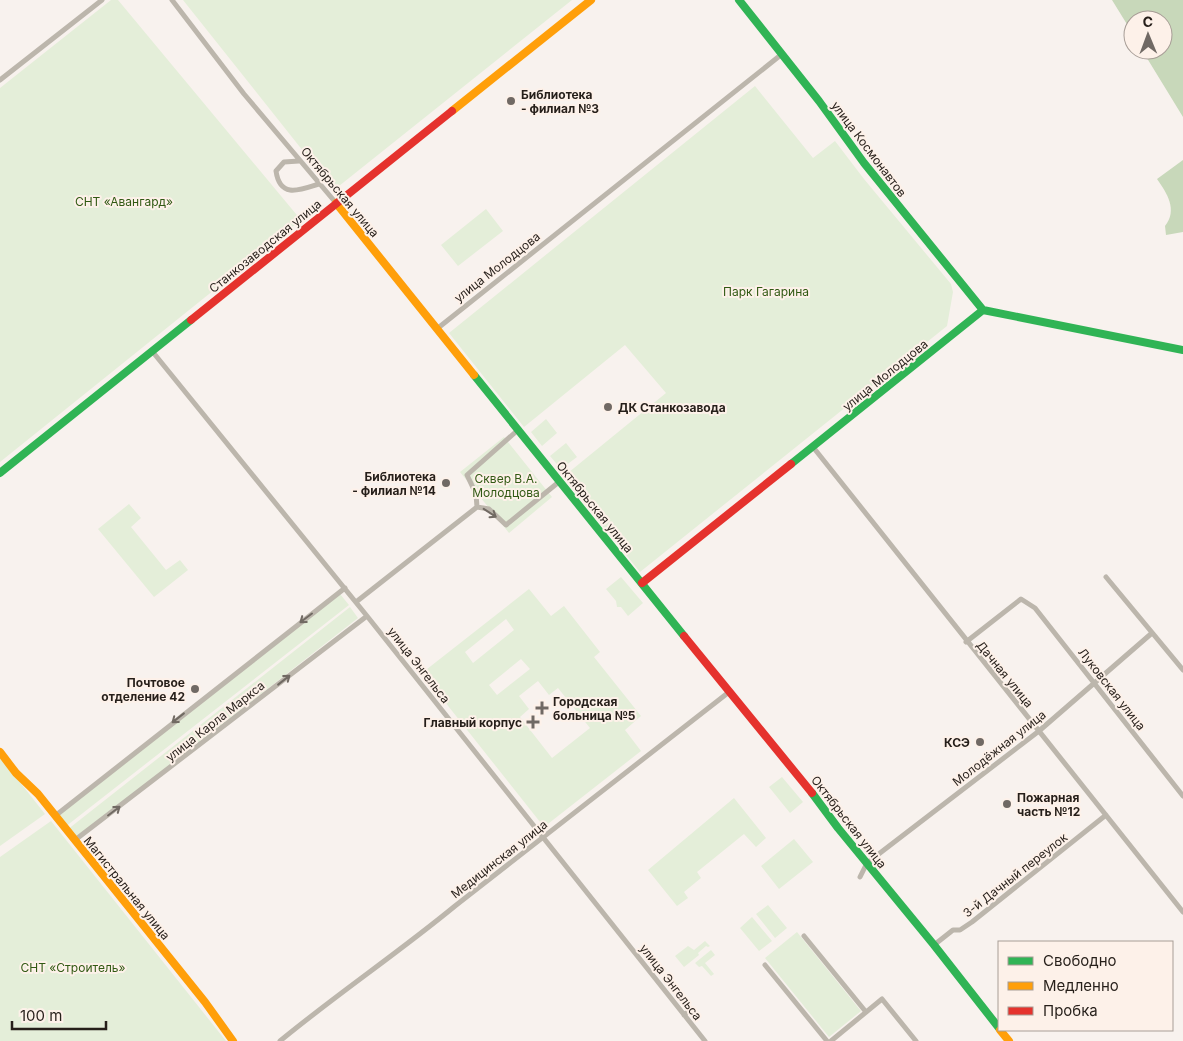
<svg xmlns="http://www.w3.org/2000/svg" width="1183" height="1041" viewBox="0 0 1183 1041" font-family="Inter,sans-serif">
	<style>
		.green { fill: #e4eed9; fill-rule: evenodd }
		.forest { fill: #c8d8ba }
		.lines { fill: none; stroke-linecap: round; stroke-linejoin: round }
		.street { stroke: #bcb6ac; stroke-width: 5 }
		.fast { stroke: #30b455; stroke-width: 8 }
		.slow { stroke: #ff9f0a; stroke-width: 8 }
		.jam { stroke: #e5322d; stroke-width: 8 }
		.oneway { stroke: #716a63 }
		.poi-dot { fill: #706964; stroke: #fdf1e9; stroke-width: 2 }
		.labels { text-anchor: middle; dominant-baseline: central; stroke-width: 4; stroke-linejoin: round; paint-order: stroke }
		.poi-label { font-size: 12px; font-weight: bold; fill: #261f1a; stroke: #fdf1e9; text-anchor: start }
		.street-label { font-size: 12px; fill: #261f1a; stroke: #fdf1e9 }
		.park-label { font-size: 12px; fill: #315913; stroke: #fdf1e9 }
	</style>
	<rect width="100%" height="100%" fill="#f8f2ee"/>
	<path class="green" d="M111,0H118L301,220L0,462V88Z
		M183,0H572L334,190Z
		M755,86L813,158L835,141L864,179L951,284L953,292L947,326L640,572L563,477L666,393L625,345L524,427L449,333Z
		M486,209L503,231L458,266L441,245Z
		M546,419L557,433L542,446L531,432Z
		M504,437L552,497L509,533L460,472Z
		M566,443L577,457L561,469L550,456Z
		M129,504L141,518L131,527L166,570L180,560L188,570L154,597L98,529Z
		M621,577L643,603L628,616L621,607H617L616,601L606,589Z
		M529,589L551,616L564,606L600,652L594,657L641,716L625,730L641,751L544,827L422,673ZM506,619L514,630L473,663L465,652ZM521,659L530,669L497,695L489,685ZM538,681L549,695L558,688L590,728L552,758L520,717L529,709L519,696Z
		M340,594L349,605L65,827L57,816Z
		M350,607L358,618L75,840L67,830Z
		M0,757L45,814L0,846Z
		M782,777L803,802L790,813L769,787Z
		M734,798L766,838L756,847L744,834L697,872L701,878L684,892L688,898L677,906L648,870Z
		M51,821L226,1041H0V857Z
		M794,839L813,862L779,889L761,866Z
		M768,905L787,928L775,938L756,914Z
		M752,917L772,941L759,951L740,928Z
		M797,932L861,1011L829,1037L765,958Z
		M705,941L710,946L708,947L706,946L698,953L699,955L684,967L675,956L688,946L694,950Z
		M711,950L715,955L705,963L714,974L711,976L702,966L699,967L695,963Z"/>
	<path class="forest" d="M1112,0H1183V117L1142,50H1163V20H1133V34Z
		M1183,160V232L1166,235L1165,226C1178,210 1167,193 1157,179Z"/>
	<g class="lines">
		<path class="street" d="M172,0L244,94L336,203
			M0,80L102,0
			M299,161L284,162L276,171C280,199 300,190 319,184
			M438,328L782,54
			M152,351L367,616L705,1041
			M519,429L467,475L476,494L477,507L489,509L506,525L560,481
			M813,447L1183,912
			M1106,577L1183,670
			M356,602L477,507
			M966,642L1021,599L1035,608L1183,796
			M55,816L345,588
			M75,840L367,616
			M860,877L867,863L1039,731L1152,633
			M804,936L866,1012
			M934,945L953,930H960L972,922L1106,815
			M765,965L827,1041
			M684,1015L691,1009
			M280,1041C337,994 398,953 455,906L729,692
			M831,1041L882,999L916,1041"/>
		<path class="fast" d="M739,0L819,101L864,163L983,310
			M474,375L684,636
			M791,464L983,310L1183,350
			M0,473L191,320
			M812,793L838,828L934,945L999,1028"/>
		<path class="slow" d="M452,111L591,0
			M336,203L474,375
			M0,752L16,773L38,794L205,1002L233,1041
			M1000,1030L1009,1041"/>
		<path class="jam" d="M191,320L452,111
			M642,583L791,464
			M684,636L812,793"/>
	</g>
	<defs><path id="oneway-shaft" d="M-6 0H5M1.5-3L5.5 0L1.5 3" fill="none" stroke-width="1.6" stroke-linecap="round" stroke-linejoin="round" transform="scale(1.25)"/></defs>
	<g class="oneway">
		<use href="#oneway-shaft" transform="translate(490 513) rotate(33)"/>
		<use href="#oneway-shaft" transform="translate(306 618) rotate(143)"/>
		<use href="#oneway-shaft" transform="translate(284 680) rotate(-38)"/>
		<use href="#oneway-shaft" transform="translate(178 718) rotate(142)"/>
		<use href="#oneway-shaft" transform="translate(114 811) rotate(-37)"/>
	</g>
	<g class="poi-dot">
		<circle cx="511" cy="101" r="5"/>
		<circle cx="608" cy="407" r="5"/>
		<circle cx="446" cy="483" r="5"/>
		<circle cx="195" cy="689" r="5"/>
		<path d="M539.5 700.5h5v5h5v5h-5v5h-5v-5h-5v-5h5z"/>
		<path d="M530.5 714.5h5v5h5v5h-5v5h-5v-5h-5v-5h5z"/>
		<circle cx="980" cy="742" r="5"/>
		<circle cx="1007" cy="804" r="5"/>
	</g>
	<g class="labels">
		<g class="poi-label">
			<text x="521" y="94">Библиотека<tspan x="521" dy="14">- филиал №3</tspan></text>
			<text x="618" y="407">ДК Станкозавода</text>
			<text x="436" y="476" text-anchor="end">Библиотека<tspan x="436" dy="14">- филиал №14</tspan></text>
			<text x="185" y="682" text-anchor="end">Почтовое<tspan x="185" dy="14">отделение 42</tspan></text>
			<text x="553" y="701">Городская<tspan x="553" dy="14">больница №5</tspan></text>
			<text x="522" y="722" text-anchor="end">Главный корпус</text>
			<text x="970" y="742" text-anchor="end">КСЭ</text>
			<text x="1017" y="797">Пожарная<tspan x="1017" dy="14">часть №12</tspan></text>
		</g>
		<g class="street-label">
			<text transform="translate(869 149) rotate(53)">улица Космонавтов</text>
			<text transform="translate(340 192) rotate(50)">Октябрьская улица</text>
			<text transform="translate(265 246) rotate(-39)">Станкозаводская улица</text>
			<text transform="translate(497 267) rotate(-38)">улица Молодцова</text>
			<text transform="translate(885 375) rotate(-39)">улица Молодцова</text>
			<text transform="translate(595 507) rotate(51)">Октябрьская улица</text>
			<text transform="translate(419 665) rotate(52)">улица Энгельса</text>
			<text transform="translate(1005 674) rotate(51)">Дачная улица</text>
			<text transform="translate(1112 689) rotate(52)">Луковская улица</text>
			<text transform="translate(215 721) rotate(-38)">улица Карла Маркса</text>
			<text transform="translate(999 748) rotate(-38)">Молодёжная улица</text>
			<text transform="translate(849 822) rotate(52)">Октябрьская улица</text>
			<text transform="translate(499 859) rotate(-38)">Медицинская улица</text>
			<text transform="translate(1015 875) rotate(-38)">3-й Дачный переулок</text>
			<text transform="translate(127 888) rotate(51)">Магистральная улица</text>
			<text transform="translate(671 982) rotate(52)">улица Энгельса</text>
		</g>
		<g class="park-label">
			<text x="124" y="201">СНТ «Авангард»</text>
			<text x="766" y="291">Парк Гагарина</text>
			<text x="506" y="478">Сквер В.А.<tspan x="506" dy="14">Молодцова</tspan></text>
			<text x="73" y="967">СНТ «Строитель»</text>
		</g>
	</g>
	<rect x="998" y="941" width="175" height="90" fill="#fdf1e9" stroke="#a79d96"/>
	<rect x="1008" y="957" width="25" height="8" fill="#30b455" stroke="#a79d96"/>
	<text x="1043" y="966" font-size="15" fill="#261f1a">Свободно</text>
	<rect x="1008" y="982" width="25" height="8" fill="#ff9f0a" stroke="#a79d96"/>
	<text x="1043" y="991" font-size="15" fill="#261f1a">Медленно</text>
	<rect x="1008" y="1007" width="25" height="8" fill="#e5322d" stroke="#a79d96"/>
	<text x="1043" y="1016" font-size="15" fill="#261f1a">Пробка</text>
	<g transform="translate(1148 35) rotate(359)"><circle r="24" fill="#fdf1e9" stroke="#a79d96"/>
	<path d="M0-4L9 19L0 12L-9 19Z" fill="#706964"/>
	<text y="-8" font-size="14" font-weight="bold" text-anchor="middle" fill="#261f1a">С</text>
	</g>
	<path d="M12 1021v8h94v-8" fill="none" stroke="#261f1a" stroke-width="2.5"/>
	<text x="20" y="1021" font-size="15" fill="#261f1a" stroke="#fdf1e9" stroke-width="4" paint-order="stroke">100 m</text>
</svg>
